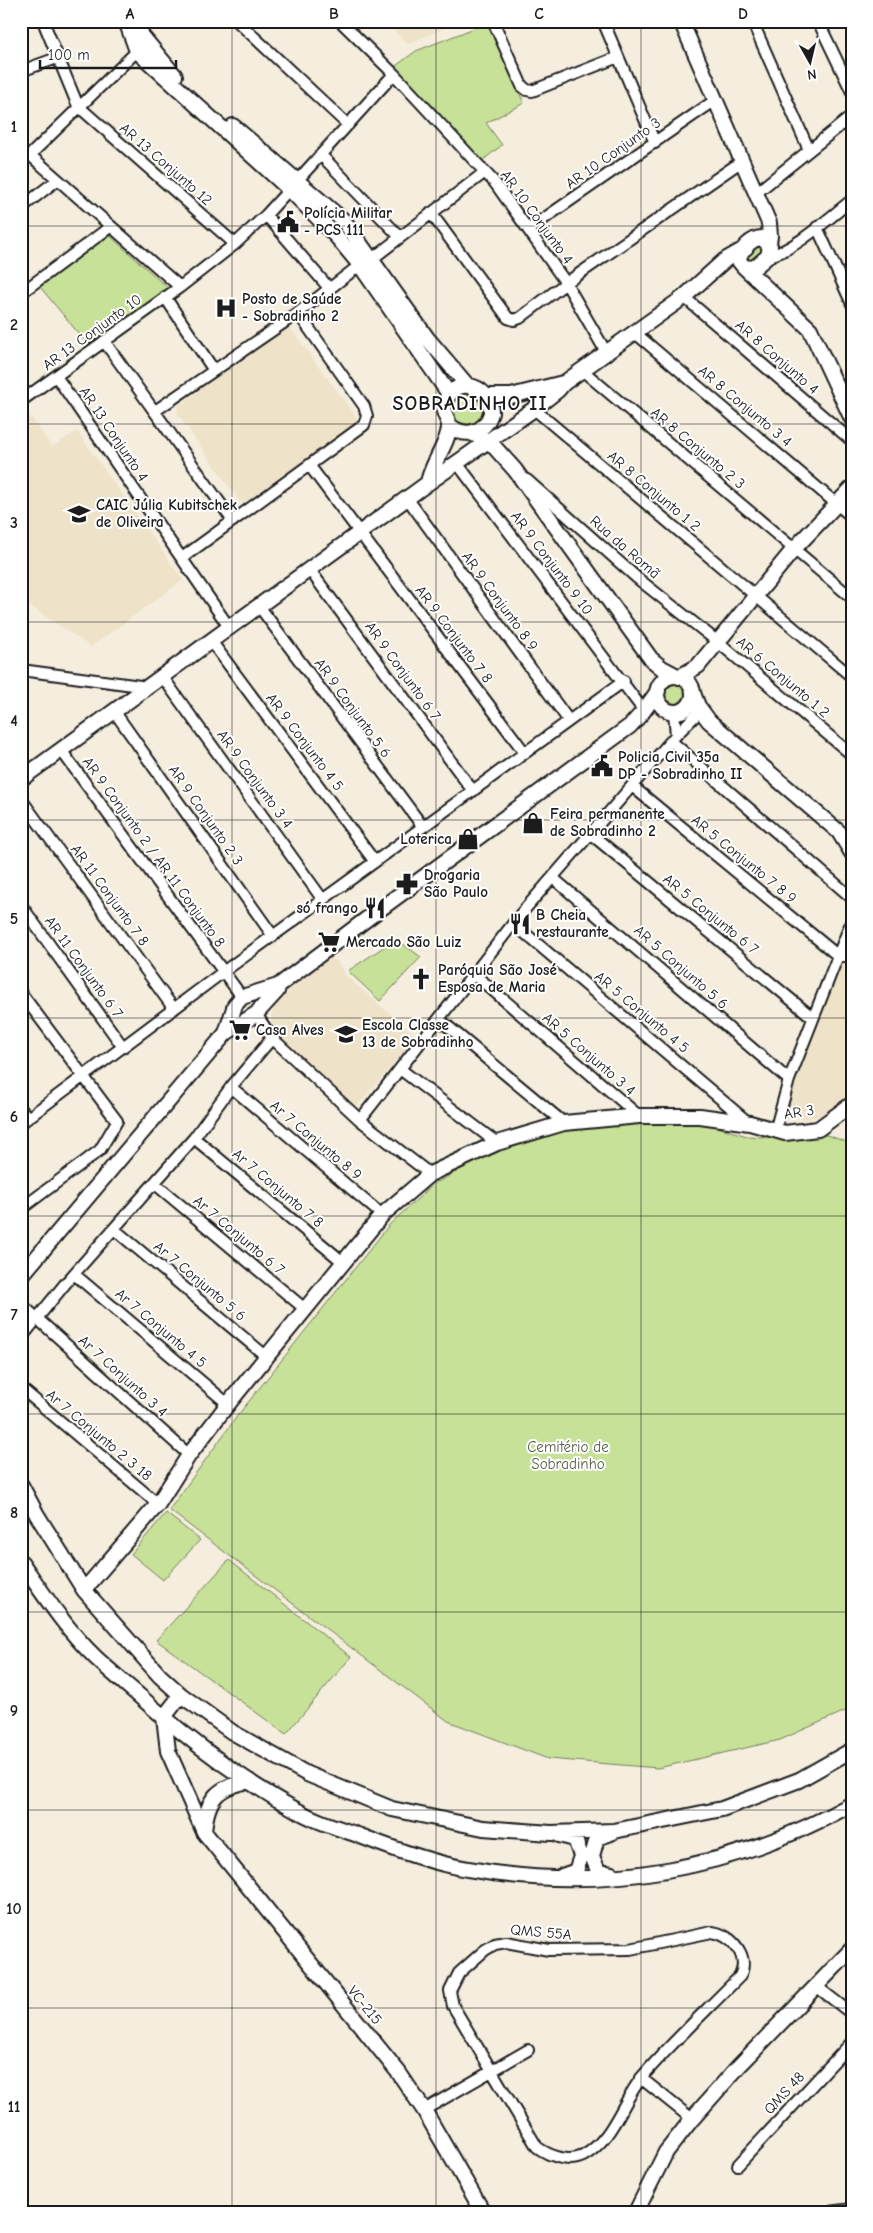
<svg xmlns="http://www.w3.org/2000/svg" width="873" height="2233" viewBox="0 0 873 2233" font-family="'Comic Neue',sans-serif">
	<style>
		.built { fill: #eee2c8 }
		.green { fill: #c7e198; stroke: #727e5a }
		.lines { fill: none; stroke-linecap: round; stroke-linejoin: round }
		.street-casing { stroke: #1c1c1c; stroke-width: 14 }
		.secondary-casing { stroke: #1c1c1c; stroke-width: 18 }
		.street { stroke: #fff; stroke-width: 10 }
		.secondary { stroke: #fff; stroke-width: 14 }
		.grid { fill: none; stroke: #1c1c1c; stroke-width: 1; stroke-opacity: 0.55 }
		.labels { text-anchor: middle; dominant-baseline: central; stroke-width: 4; stroke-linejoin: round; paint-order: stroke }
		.street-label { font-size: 15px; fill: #1c1c1c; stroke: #fff }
		.poi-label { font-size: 15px; font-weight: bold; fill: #1c1c1c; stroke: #fff; text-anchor: start }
		.park-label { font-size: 15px; fill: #586147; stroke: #fff }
		.district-label { font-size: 20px; font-weight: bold; letter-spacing: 1px; fill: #1c1c1c; stroke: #fff }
		.neatline { fill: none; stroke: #1c1c1c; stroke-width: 2 }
		.grid-label { font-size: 16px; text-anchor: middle; font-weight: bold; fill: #1c1c1c }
	</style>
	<rect width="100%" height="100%" fill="#f5eedf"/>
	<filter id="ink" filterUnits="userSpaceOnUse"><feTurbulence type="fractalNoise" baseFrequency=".02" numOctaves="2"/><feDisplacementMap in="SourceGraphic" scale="10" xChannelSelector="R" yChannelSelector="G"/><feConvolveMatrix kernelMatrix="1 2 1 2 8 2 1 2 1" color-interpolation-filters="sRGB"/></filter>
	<g filter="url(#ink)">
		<path class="built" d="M383,21H460L408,44Z
			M284,327L290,328L357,418L356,423L245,502H240L177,413L178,406Z
			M27,412L52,447L77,431L183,580L91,647L21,600V416Z
			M330,959L336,960L346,976L417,1037L358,1105L352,1106L287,1046L272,1025L271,1017L275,1000L281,994Z
			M846,964L852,967V1094L831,1111L808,1120L798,1118L788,1103L840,966Z"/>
		<path class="green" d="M487,23L524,103L486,123L502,145L482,161L393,68L416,51Z
			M109,235L169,289L89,346L40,287Z
			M760,243L769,253L746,264V256Z
			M468,388L489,406L479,427H456L446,406L448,400Z
			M661 694a14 14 0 1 1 28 0a14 14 0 1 1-28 0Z
			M403,944L421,957L380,1001L348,971L385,946Z
			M630,1121L701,1122L747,1136L781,1138L827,1135L852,1144V1708L780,1740L658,1768L548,1759L448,1721L169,1510L238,1415L390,1224L434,1184L494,1151L564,1129Z
			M166,1513L200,1540L163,1580L131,1554Z
			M229,1560L351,1657L286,1734L156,1640Z"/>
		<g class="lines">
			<g class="street-casing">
				<path id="street" d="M43,21L78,106L235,244
					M237,21L348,125
					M340,21L394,74L495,183L566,283L606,352
					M493,21L522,86L527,90L532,91L618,57
					M603,21L655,143
					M752,21L809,150
					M818,21L852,92
					M139,25L150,21
					M137,51L30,155L180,287
					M21,71L57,58
					M321,155L400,237
					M756,193L852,116
					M21,208L57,180
					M431,213L508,318L514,320L520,318L566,283L742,161
					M266,215L329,288
					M817,227L852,304
					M529,229L714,101
					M768,256C793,252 831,216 852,200
					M372,259L485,172
					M21,293L110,227
					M165,297L213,369
					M684,297L852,441
					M634,332L852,517
					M104,341L233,521
					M582,370L852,598
					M56,376L229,627
					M21,401L180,287L235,244L266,215L394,74
					M534,409L852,677
					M155,411L298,313L360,265
					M457,463L644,711
					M309,465L525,753
					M527,480L637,578L718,642L852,755
					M407,498L569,721
					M182,558L364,425L367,416L364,406L298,313
					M309,569L473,791
					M259,606L423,827
					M211,641L375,862
					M21,670L148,687
					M162,676L323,900
					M114,711L273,936
					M674,712L676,735
					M671,741L852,898
					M61,750L242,997
					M632,786L837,955
					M21,799L174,1009
					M591,834L812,1017
					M553,878L789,1080
					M21,905L123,1047
					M514,924L749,1123
					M837,955L852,957
					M475,975L639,1116
					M21,993L117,1121L100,1150L21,1209
					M256,1014L272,1038L360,1120L430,1174
					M439,1019L564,1123
					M400,1069L497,1143
					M231,1087L382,1215
					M21,1109L28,1118
					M360,1120L519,916L676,735L696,715
					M21,1123L223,972L624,681
					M775,1131L789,1080L852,920
					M194,1138L343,1262
					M154,1183L305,1309
					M114,1229L267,1357
					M74,1274L228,1404
					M21,1304L189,1455
					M21,1338L65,1284L194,1138L231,1087L272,1038
					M21,1388L158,1504
					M712,1932C732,1935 750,1956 740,1976C708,2009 672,2042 642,2077C622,2102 613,2140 583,2156C569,2163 549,2156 537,2147L453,2006L450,1991L459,1973L485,1950L495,1944L506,1942L549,1950L630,1949Z
					M816,1986L852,2014
					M641,2078L692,2119
					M424,2110L528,2050
					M738,2165L852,2042
					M829,2212L852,2209"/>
			</g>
			<g class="secondary-casing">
				<path id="secondary" d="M126,21L137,51L289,189L337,237L360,265L449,394
					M137,21L142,36L175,76
					M681,21L769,223L770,236L769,243
					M233,126L344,221L427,338L467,385
					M762,238L770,246L768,256L754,268L744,267L739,261C739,250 752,238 762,238Z
					M744,267L810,329L852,419
					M488,396H511L563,383
					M471,433L489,441L515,470L651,659L662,668L677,676
					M428,483C430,465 450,442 449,425C448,416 440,413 446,400C458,374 492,387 491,413C485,433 465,439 449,425
					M657 694a18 18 0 1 1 36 0a18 18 0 1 1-36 0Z
					M679,677L698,666L794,549L852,488
					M693,693L698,706L709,721L839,832L852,853
					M21,779L428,483L534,409L558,390L564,383L684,297L725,260L746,248
					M226,1033L235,1005L242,997L278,986
					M21,1276L226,1033L256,1014L277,991L278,986L372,915L630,726L642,713L658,691
					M21,1485L37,1515L84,1590L160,1676L181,1695L232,1732L307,1774L392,1809L483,1828L551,1833L614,1831L722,1809L799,1780L852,1750
					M21,1562C44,1595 66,1629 95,1657C113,1674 133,1690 152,1707C199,1748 246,1783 300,1812C319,1823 342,1829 363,1837C396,1850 432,1863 468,1869C601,1893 733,1870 852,1804
					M84,1590L158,1504L189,1455L228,1404L382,1215L430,1174L497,1143L564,1123L639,1116H700L750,1123L785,1133L818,1129L852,1104
					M181,1695L164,1717L168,1751L204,1832L399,2073L424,2110L483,2212
					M204,1831C207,1798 217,1787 249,1781
					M611,1833L597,1838L592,1856L598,1871L612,1874
					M559,1835L575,1839L581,1856L576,1871L562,1876
					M636,2212L666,2152L692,2119L738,2067L852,1949"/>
			</g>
			<use href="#street" class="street"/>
			<use href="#secondary" class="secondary"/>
		</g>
	</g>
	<path class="grid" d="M232,21V2212M436,21V2212M641,21V2212M21,226H852M21,424H852M21,622H852M21,820H852M21,1018H852M21,1216H852M21,1414H852M21,1612H852M21,1810H852M21,2008H852"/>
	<defs>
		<g id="civic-bare" transform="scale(1.725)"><path d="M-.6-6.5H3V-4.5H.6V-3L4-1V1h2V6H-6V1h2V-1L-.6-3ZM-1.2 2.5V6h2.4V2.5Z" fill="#1c1c1c" stroke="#fff" stroke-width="2.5" paint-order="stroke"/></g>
		<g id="hospital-bare" transform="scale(1.725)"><path d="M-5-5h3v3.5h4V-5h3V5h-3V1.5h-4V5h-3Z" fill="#1c1c1c" stroke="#fff" stroke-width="2.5" paint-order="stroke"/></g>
		<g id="school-bare" transform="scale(1.725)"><path d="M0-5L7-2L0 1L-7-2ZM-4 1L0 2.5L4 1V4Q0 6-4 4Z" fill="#1c1c1c" stroke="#fff" stroke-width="2.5" paint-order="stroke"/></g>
		<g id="shop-bare" transform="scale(1.725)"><path d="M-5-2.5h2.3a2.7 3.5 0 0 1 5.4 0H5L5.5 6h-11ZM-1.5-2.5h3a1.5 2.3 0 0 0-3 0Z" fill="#1c1c1c" stroke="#fff" stroke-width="2.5" paint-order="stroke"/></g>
		<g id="pharmacy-bare" transform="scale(1.725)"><path d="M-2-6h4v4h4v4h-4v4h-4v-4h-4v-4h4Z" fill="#1c1c1c" stroke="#fff" stroke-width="2.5" paint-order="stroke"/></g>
		<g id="restaurant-bare" transform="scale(1.725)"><path d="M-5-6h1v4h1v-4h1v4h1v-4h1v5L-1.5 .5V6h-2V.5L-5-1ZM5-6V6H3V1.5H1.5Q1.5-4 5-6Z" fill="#1c1c1c" stroke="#fff" stroke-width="2.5" paint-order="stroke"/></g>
		<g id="supermarket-bare" transform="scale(1.725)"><path d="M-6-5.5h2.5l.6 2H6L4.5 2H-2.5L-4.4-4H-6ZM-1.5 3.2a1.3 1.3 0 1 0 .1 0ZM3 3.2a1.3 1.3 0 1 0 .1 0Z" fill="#1c1c1c" stroke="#fff" stroke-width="2.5" paint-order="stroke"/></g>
		<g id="church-bare" transform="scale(1.725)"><path d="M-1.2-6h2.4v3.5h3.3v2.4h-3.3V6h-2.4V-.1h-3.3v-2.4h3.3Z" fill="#1c1c1c" stroke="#fff" stroke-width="2.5" paint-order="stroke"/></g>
	</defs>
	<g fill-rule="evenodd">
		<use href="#civic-bare" x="288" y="222"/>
		<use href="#hospital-bare" x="226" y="308"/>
		<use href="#school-bare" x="79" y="514"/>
		<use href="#civic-bare" x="602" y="766"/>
		<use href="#shop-bare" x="533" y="823"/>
		<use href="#shop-bare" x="468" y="839"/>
		<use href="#pharmacy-bare" x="407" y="884"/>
		<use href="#restaurant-bare" x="375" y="908"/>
		<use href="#restaurant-bare" x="520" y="924"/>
		<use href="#supermarket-bare" x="329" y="942"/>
		<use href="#church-bare" x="421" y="979"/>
		<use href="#supermarket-bare" x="240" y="1030"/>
		<use href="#school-bare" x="346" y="1034"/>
	</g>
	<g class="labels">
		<g class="street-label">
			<text transform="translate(613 153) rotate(-35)">AR 10 Conjunto 3</text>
			<text transform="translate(166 164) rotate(41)">AR 13 Conjunto 12</text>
			<text transform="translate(537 217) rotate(54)">AR 10 Conjunto 4</text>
			<text transform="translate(92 332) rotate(-36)">AR 13 Conjunto 10</text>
			<text transform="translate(777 357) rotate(41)">AR 8 Conjunto 4</text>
			<text transform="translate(745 406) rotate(40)">AR 8 Conjunto 3 4</text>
			<text transform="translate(114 434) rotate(56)">AR 13 Conjunto 4</text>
			<text transform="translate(698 448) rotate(40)">AR 8 Conjunto 2 3</text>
			<text transform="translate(654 491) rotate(40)">AR 8 Conjunto 1 2</text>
			<text transform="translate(625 547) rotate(41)">Rua da Romã</text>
			<text transform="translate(552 563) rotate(53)">AR 9 Conjunto 9 10</text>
			<text transform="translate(500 601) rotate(54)">AR 9 Conjunto 8 9</text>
			<text transform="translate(454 634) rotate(53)">AR 9 Conjunto 7 8</text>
			<text transform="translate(403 671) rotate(54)">AR 9 Conjunto 6 7</text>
			<text transform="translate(783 677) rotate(40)">AR 6 Conjunto 1 2</text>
			<text transform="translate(353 708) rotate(54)">AR 9 Conjunto 5 6</text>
			<text transform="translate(305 742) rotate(53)">AR 9 Conjunto 4 5</text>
			<text transform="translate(255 779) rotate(54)">AR 9 Conjunto 3 4</text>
			<text transform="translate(206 815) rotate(55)">AR 9 Conjunto 2 3</text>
			<text transform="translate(154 852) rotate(54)">AR 9 Conjunto 2 / AR 11 Conjunto 8</text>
			<text transform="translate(744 859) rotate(39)">AR 5 Conjunto 7 8 9</text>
			<text transform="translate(110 895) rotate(54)">AR 11 Conjunto 7 8</text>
			<text transform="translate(711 914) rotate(39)">AR 5 Conjunto 6 7</text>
			<text transform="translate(84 967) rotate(54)">AR 11 Conjunto 6 7</text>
			<text transform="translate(681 967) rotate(41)">AR 5 Conjunto 5 6</text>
			<text transform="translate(642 1012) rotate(40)">AR 5 Conjunto 4 5</text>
			<text transform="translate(589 1054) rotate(41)">AR 5 Conjunto 3 4</text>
			<text transform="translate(799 1112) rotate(-9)">AR 3</text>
			<text transform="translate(316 1140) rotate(40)">Ar 7 Conjunto 8 9</text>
			<text transform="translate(278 1188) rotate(40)">Ar 7 Conjunto 7 8</text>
			<text transform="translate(239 1235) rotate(40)">Ar 7 Conjunto 6 7</text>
			<text transform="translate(200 1281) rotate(40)">Ar 7 Conjunto 5 6</text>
			<text transform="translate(161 1328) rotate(40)">Ar 7 Conjunto 4 5</text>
			<text transform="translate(123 1376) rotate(42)">Ar 7 Conjunto 3 4</text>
			<text transform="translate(99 1435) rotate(40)">Ar 7 Conjunto 2 3 18</text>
			<text transform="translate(541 1932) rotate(5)">QMS 55A</text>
			<text transform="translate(365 2005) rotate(51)">VC-215</text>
			<text transform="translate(784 2093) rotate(-47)">QMS 48</text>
		</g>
		<g class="poi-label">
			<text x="304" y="213">Polícia Militar<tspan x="304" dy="17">- PCS 111</tspan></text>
			<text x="242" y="299">Posto de Saúde<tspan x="242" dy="17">- Sobradinho 2</tspan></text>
			<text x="96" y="505">CAIC Júlia Kubitschek<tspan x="96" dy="17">de Oliveira</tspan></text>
			<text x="618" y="757">Policia Civil 35a<tspan x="618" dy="17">DP - Sobradinho II</tspan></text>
			<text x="550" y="814">Feira permanente<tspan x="550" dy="17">de Sobradinho 2</tspan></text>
			<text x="452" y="839" text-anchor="end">Loterica</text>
			<text x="424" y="875">Drogaria<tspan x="424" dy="17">São Paulo</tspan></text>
			<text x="358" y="908" text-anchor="end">só frango</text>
			<text x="536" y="915">B Cheia<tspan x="536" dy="17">restaurante</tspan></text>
			<text x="346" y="942">Mercado São Luiz</text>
			<text x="438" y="970">Paróquia São José<tspan x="438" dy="17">Esposa de Maria</tspan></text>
			<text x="362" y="1025">Escola Classe<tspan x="362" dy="17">13 de Sobradinho</tspan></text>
			<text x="256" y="1030">Casa Alves</text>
		</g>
		<g class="park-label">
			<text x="568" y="1447">Cemitério de<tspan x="568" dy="17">Sobradinho</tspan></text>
		</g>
		<g class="district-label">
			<text x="470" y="403">SOBRADINHO II</text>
		</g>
	</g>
	<rect width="873" height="2233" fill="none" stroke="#fff" stroke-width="55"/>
	<g transform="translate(810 62) rotate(172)" stroke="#ffffff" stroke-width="4" paint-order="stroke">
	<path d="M0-4L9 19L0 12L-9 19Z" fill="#1c1c1c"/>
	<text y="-8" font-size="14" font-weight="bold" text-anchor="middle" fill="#1c1c1c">N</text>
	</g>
	<path d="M40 60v8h136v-8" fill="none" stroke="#1c1c1c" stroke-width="2.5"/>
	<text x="48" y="60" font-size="15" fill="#1c1c1c" stroke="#ffffff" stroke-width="4" paint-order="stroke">100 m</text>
	<rect x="28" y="28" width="818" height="2178" class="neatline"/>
	<g class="grid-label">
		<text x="130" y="19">A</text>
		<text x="334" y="19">B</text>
		<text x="539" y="19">C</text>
		<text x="743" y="19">D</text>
		<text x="14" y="132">1</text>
		<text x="14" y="330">2</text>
		<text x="14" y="528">3</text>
		<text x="14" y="726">4</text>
		<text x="14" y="924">5</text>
		<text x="14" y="1122">6</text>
		<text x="14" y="1320">7</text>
		<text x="14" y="1518">8</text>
		<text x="14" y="1716">9</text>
		<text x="14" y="1914">10</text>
		<text x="14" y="2112">11</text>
	</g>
</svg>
